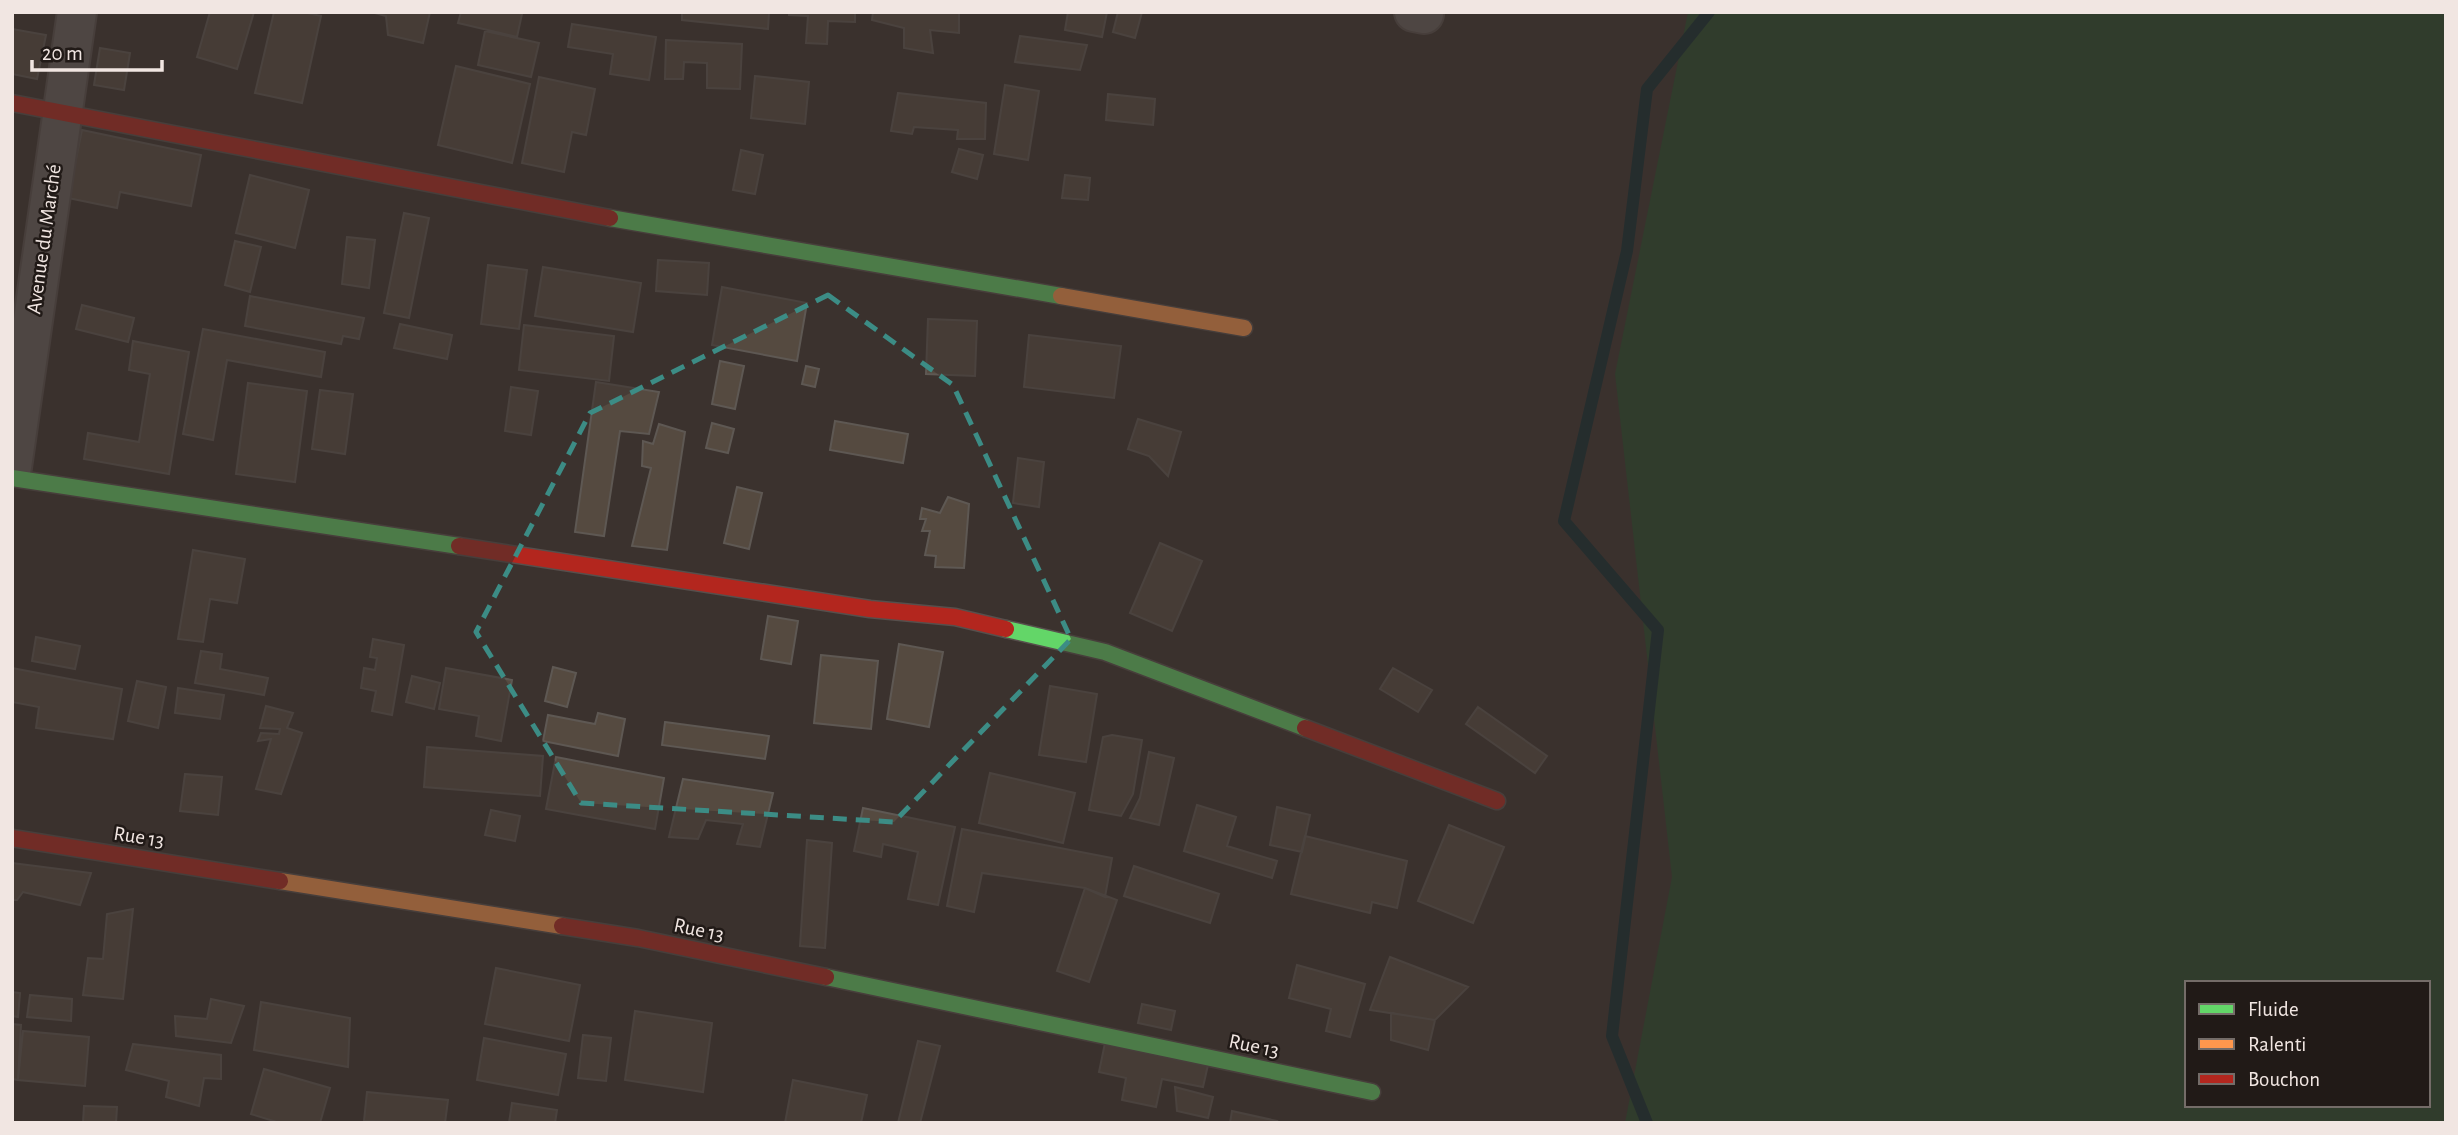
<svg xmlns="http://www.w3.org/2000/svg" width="2458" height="1135" viewBox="0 0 2458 1135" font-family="'Alegreya Sans',sans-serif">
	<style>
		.green { fill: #24492c; fill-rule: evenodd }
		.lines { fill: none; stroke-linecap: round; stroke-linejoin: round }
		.stream { stroke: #0c292e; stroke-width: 12 }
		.building { fill: #554a40; stroke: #5e5853; stroke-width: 2 }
		.street-casing { stroke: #574f4c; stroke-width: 42 }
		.fast-casing { stroke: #574f4c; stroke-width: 19 }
		.slow-casing { stroke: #574f4c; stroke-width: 19 }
		.jam-casing { stroke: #574f4c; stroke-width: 19 }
		.street { stroke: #66605d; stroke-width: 38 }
		.fast { stroke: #63d668; stroke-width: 16 }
		.slow { stroke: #ff974d; stroke-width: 16 }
		.jam { stroke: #b3261e; stroke-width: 16 }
		.marked { fill: none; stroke: #3c8c85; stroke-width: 5; stroke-dasharray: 14 9; stroke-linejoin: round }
		.labels { text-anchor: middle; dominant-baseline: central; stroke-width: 5; stroke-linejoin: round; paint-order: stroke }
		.street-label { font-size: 21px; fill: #f1e6e2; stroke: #211a17 }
	</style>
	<rect width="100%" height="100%" fill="#3b322e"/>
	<path class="green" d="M1688,12H2446V1123H1625L1672,877L1615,374ZM2187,983H2428V1105H2187Z"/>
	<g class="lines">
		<path class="stream" d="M1647,1123L1612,1036L1658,630L1564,521L1627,251L1647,89L1709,12"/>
	</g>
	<path class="building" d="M210,12H254L237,69L197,57Z
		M274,12H303L321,16L302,103L255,93Z
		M371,12H430L423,43L388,35L386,16Z
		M461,12H516L522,14L517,37L458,23Z
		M682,12H769L768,29L682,20Z
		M789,12H855V22L828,21L827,44L806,43L808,16L789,15Z
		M873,12H959V33L930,30L933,53L904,48V28L872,20Z
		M1068,12H1107L1102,37L1065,30Z
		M1118,12H1142L1135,38L1113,32Z
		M572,24L656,37L649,80L610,74L613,54L568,47Z
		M12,29L46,35L37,79L12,74Z
		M485,31L539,43L531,77L478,65Z
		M1020,36L1087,45L1080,70L1015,62Z
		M666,40L742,44L740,89L707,88V63L684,62L683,79H665Z
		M100,48L130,53L124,90L94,85Z
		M456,66L530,84L512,163L438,145Z
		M755,76L809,82L805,124L751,118Z
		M539,77L595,89L586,135L572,132L564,172L522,163Z
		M1005,85L1039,91L1028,160L994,154Z
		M898,93L986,103L985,139H957L958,130L914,127L912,134L891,131Z
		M1108,94L1155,99L1153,125L1106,120Z
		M82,130L201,155L191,206L120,192L117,208L68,198Z
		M959,149L983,155L977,179L952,172Z
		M741,150L763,155L755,194L733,190Z
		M250,175L309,190L295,248L236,233Z
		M1065,175L1090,178L1088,200L1062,198Z
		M404,213L429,218L409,318L384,313Z
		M347,237L375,240L369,288L342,284Z
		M235,241L261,247L250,292L225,285Z
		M658,260L709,263L707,295L656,291Z
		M488,265L527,270L519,329L481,324Z
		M543,267L641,283L633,332L535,316Z
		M722,287L807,303L797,361L712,345Z
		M250,296L364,318L359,339L343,336L341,344L245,326Z
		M82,305L134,318L128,342L76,329Z
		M928,319L977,321L975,376L926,374Z
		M400,324L452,335L447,359L394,348Z
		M524,325L614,336L609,381L519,370Z
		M203,329L325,352L321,377L227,360L213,440L183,434Z
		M1029,335L1121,346L1114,398L1024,387Z
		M133,341L189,352L169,474L84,459L88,433L139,442L150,374L129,370Z
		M720,361L744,366L735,409L712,404Z
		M806,366L819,369L815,387L802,384Z
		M596,382L659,392L649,434L620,431L604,536L575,532Z
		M248,383L307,391L295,482L236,474Z
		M511,387L538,391L531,435L505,431Z
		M320,390L353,394L345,454L312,449Z
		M1138,419L1181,432L1168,476L1149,456L1128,449Z
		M835,421L908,434L903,463L830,450Z
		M712,423L734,429L728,453L706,448Z
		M659,424L685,432L667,550L632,546L651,468L642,466L643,441L653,444Z
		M1018,458L1044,462L1039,507L1013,503Z
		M737,487L762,493L749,549L724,543Z
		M948,497L969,504L964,568L935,567L936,556L925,555L930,531H922L926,519H920L922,508L940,513Z
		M1160,543L1202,561L1172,631L1130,613Z
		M193,550L245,559L237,603L210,599L203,642L178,639Z
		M768,616L798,621L791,664L761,659Z
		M36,637L80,646L75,669L32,661Z
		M373,639L404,645L392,715L372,711L376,691L361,688L364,668L375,670L377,658L370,657Z
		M899,644L943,652L929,727L887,719Z
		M201,651L222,654L220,669L268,678L264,695L195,683Z
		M821,655L878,661L871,729L814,723Z
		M553,667L576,673L567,707L545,701Z
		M12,668L122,689L113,739L36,728L39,707L12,702Z
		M446,668L512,680L501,741L476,736L479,716L439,709Z
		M1393,668L1432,690L1418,712L1380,689Z
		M412,676L440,683L434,709L406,702Z
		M137,681L166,687L158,728L128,721Z
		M1050,686L1097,694L1086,762L1039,755Z
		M178,688L224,695L220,719L175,713Z
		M266,706L293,713L287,728L302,733L281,794L256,789L271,739L258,741L261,733L279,734L280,729L260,728Z
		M1478,707L1547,756L1535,773L1466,724Z
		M598,713L625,719L618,756L543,741L548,715L595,724Z
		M665,722L769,736L765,759L662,745Z
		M1112,735L1142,740L1133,794L1121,816L1089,810L1103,737Z
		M427,747L543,756L540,796L424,787Z
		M1149,752L1174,758L1159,825L1130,818L1140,798Z
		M556,757L664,778L655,829L546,809Z
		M990,773L1075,793L1063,843L979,823Z
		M185,774L222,777L218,815L180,811Z
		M683,779L773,793L760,847L737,844L743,824L706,820L698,839L669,837Z
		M1197,805L1236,817L1227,846L1277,861L1272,878L1184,851Z
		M1277,807L1310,815L1302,852L1270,845Z
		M863,808L955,827L938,905L908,899L918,852L883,844L881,857L854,851Z
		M491,810L520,816L515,841L485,835Z
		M1449,825L1504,847L1473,923L1418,901Z
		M962,829L1112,858L1105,897L1085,888L982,873L974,912L947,906Z
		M1305,836L1407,861L1397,908L1372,902L1370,913L1291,894Z
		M807,840L832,843L825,948L800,946Z
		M12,863L91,873L80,905L23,892L17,900H12Z
		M1134,866L1219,894L1210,923L1124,896Z
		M1085,888L1117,900L1089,982L1057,971Z
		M133,909L123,999L83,995L88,958L103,959L107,914Z
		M1390,957L1468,987L1435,1020L1370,1010Z
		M1297,965L1365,984L1350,1037L1326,1031L1331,1009L1289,998Z
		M496,968L580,985L569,1041L485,1024Z
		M12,992L20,993L18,1017L12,1016Z
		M30,995L72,999L71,1021L27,1017Z
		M211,999L244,1006L231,1043L176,1036L175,1016L207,1019Z
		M261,1002L350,1018L348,1067L254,1050Z
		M1142,1004L1175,1011L1171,1030L1138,1023Z
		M635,1011L712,1023L703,1092L625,1080Z
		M1391,1013L1435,1020L1428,1050L1391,1040Z
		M12,1024L21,1025L18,1080L12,1079Z
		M23,1031L89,1037L85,1086L18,1080Z
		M583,1035L611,1038L606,1081L578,1078Z
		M484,1038L566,1054L558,1095L477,1080Z
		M918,1041L940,1046L920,1123H898Z
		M1105,1043L1208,1065L1203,1087L1162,1079L1156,1107L1122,1100L1126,1078L1099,1072Z
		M133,1044L221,1055V1079L204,1078L199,1106L166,1097L169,1081L126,1070Z
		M264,1069L330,1088L320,1123H280L251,1114Z
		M793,1080L867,1095L861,1123H785Z
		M1175,1087L1213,1097L1208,1118L1177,1111Z
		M367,1092L448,1100L445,1123L364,1121Z
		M512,1103L557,1110L555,1123H509Z
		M84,1106L117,1107L116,1123H83Z
		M1232,1111L1277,1121L1276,1123H1230Z"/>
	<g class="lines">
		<g class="street-casing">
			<path id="street" d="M1414,12L1424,14
				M12,467L77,12"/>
		</g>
		<g class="fast-casing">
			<path id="fast" d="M610,218L1061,296
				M12,478L459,546
				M1006,629L1105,652L1305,728
				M826,977L1372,1092"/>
		</g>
		<g class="slow-casing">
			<path id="slow" d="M1061,296L1244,328
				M280,881L562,926"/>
		</g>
		<g class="jam-casing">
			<path id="jam" d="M12,103L610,218
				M459,546L870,609L955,617L1006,629
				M1305,728L1497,801
				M12,838L280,881
				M562,926L638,938L826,977"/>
		</g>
		<use href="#street" class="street"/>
		<use href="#fast" class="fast"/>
		<use href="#slow" class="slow"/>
		<use href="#jam" class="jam"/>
	</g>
	<path d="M0 0H2458V1135H0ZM828,295L953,385L1071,639L894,822L581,803L476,632L590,413Z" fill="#3b322e" fill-opacity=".55" fill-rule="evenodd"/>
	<path class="marked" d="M828,295L953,385L1071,639L894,822L581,803L476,632L590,413Z"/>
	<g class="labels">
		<g class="street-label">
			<text transform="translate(44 239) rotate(-82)">Avenue du Marché</text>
			<text transform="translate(139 837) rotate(9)">Rue 13</text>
			<text transform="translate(699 930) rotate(12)">Rue 13</text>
			<text transform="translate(1254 1046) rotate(12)">Rue 13</text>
		</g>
	</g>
	<rect width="2458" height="1135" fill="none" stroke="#f1e6e2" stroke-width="28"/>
	<rect x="2185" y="981" width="245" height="126" fill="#211a17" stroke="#746c68" stroke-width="2"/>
	<rect x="2199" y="1004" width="35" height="10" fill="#63d668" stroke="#746c68" stroke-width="2"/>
	<text x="2248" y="1016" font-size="21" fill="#f1e6e2">Fluide</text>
	<rect x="2199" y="1039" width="35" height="10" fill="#ff974d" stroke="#746c68" stroke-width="2"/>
	<text x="2248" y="1051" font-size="21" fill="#f1e6e2">Ralenti</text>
	<rect x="2199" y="1074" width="35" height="10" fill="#b3261e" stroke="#746c68" stroke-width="2"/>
	<text x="2248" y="1086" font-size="21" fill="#f1e6e2">Bouchon</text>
	<path d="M32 60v10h130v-10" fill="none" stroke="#f1e6e2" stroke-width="3.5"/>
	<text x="42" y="60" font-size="21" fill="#f1e6e2" stroke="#211a17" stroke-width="5" paint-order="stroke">20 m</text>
</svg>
